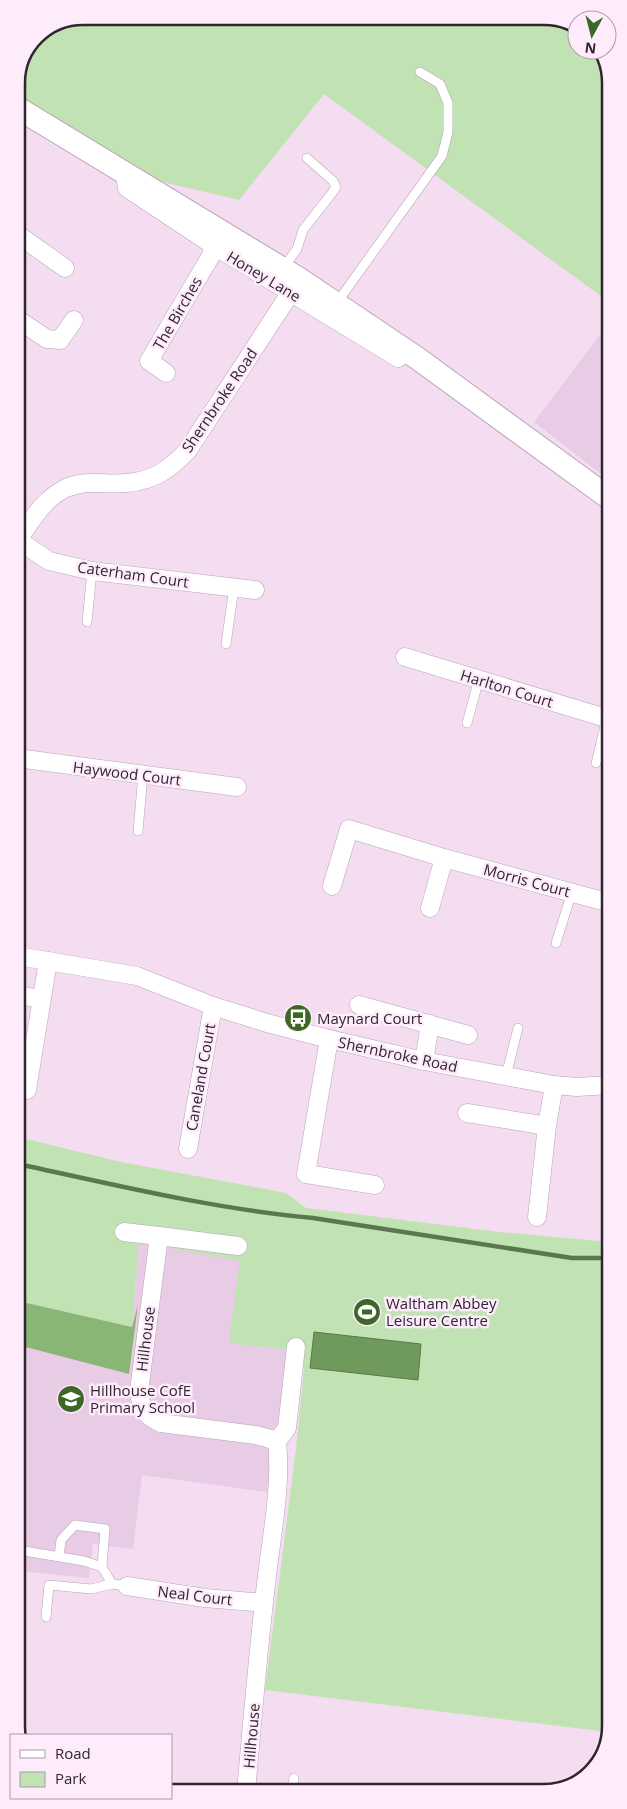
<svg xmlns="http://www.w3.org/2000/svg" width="627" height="1809" viewBox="0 0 627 1809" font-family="'Open Sans',sans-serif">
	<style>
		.built { fill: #e8cce6 }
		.green { fill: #c1e2b2 }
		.forest { fill: #89b575 }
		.water { fill: #709a5c; stroke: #5c774e }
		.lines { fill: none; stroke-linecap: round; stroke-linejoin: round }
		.stream { stroke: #5c774e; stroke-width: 4.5 }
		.service-casing { stroke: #baa3b7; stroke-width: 10 }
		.minor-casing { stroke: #baa3b7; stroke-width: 19 }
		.tertiary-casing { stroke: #baa3b7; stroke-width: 24 }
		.service { stroke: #fff; stroke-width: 9 }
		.minor { stroke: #fff; stroke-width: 18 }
		.tertiary { stroke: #fff; stroke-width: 22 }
		.labels { text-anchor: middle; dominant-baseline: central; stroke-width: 5; stroke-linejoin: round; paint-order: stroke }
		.street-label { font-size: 15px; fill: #2f262e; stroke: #feebfc }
		.poi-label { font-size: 15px; fill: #2f262e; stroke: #feebfc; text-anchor: start }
		.rim { fill: none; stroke: #2f262e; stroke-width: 2.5 }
	</style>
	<rect width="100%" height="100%" fill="#f4dcf1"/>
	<path class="built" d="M609,323V480L534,422Z
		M139,1241L241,1261L229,1343L289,1350L267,1492L142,1475L133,1549L93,1544L89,1578L18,1571V1307L132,1327Z"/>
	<path class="green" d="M83,16H549L577,28V50H599L608,65L609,302L324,94L239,200L125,173L16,103V79L36,36Z
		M18,1137L121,1162L286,1193L306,1208L499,1232L610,1242L611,1727L609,1732L265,1690L296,1449L304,1368L303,1354L289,1350L229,1343L240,1261L139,1242L132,1327L18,1301Z"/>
	<path class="forest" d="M18,1301L132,1327L138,1304L129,1374L18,1345Z"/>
	<path class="water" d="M314,1332L421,1344L418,1380L310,1368Z"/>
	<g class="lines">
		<path class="stream" d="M18,1164C115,1185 214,1209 313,1218L572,1258H610"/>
		<g class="service-casing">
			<path id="service" d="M283,268L297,249L303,230L332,193L336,187L333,181L307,158
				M336,304L442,156L448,132V103L440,84L420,72
				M87,622L92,571
				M226,644L234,587
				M467,723L479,679
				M596,763L607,718
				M17,797L22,759
				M138,831L143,775
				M556,943L572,892
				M506,1076L518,1028
				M18,1550L84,1561L102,1567L112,1584L127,1586
				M59,1557L61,1540L75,1525L105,1529L102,1567
				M46,1617L49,1585L91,1589L112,1584
				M292,1792L294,1778"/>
		</g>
		<g class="minor-casing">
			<path id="minor" d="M125,173L127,188L216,247L398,358
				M17,234L65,268
				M17,319L47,339L60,340L74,320
				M166,373L149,361L216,247
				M18,540L49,561L92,571L255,590
				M17,542C30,522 43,499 66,488C86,479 105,485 126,483C154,481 170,469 188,450L291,292L298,278
				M405,657L609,719
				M17,758L237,787
				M332,886L349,829L444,858
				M430,908L444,858L610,903
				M18,956L137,976L213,1006L267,1023L329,1039L424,1061L554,1085L577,1087L610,1085
				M18,995L41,999
				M359,1005L468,1035
				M329,1039L306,1174L375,1185
				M424,1061L430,1024
				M27,1090L48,961
				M467,1113L547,1126
				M188,1149L213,1006
				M537,1217L547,1126L554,1085
				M124,1232L159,1236
				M238,1246L159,1236L139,1391C141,1409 144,1415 161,1423L256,1435L277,1441C282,1486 271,1538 266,1584C258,1653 252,1723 246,1792
				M277,1441L287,1428L296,1347
				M127,1586L205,1598L264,1603"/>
		</g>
		<g class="tertiary-casing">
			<path id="tertiary" d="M16,107L298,278L417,358L609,498"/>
		</g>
		<use href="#service" class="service"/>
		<use href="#minor" class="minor"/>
		<use href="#tertiary" class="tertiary"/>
	</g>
	<defs>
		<g id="bus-disc" transform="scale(1.4375)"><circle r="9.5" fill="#3c6724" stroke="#feebfc"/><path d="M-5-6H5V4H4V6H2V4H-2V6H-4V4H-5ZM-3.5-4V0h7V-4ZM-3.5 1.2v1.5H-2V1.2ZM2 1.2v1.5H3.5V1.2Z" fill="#fff"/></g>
		<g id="stadium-disc" transform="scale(1.4375)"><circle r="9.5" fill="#3c6724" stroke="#feebfc"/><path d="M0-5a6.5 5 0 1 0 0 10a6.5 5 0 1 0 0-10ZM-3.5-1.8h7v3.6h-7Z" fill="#fff"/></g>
		<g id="school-disc" transform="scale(1.4375)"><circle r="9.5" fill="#3c6724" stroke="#feebfc"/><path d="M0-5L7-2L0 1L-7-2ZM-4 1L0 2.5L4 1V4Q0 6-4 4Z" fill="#fff"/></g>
	</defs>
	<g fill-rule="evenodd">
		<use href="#bus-disc" x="298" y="1018"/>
		<use href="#stadium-disc" x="367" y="1312"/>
		<use href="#school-disc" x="71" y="1399"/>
	</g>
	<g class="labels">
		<g class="street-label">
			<text transform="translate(264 276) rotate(31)">Honey Lane</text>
			<text transform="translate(177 313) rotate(-60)">The Birches</text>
			<text transform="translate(219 400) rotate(-56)">Shernbroke Road</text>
			<text transform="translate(133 574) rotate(8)">Caterham Court</text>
			<text transform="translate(507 688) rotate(17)">Harlton Court</text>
			<text transform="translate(127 773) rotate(7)">Haywood Court</text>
			<text transform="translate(527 880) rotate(15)">Morris Court</text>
			<text transform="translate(398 1054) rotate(12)">Shernbroke Road</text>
			<text transform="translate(200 1077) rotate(-80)">Caneland Court</text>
			<text transform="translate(145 1339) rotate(-83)">Hillhouse</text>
			<text transform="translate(195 1595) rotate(7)">Neal Court</text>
			<text transform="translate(251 1736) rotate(-85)">Hillhouse</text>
		</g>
		<g class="poi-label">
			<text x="317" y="1018">Maynard Court</text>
			<text x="386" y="1303">Waltham Abbey<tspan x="386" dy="17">Leisure Centre</tspan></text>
			<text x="90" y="1390">Hillhouse CofE<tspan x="90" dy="17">Primary School</tspan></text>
		</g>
	</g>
	<path d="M0 0H627V1809H0ZM83 25H544A58 58 0 0 1 602 83V1726A58 58 0 0 1 544 1784H83A58 58 0 0 1 25 1726V83A58 58 0 0 1 83 25Z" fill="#feebfc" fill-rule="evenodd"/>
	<path class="rim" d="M83 25H544A58 58 0 0 1 602 83V1726A58 58 0 0 1 544 1784H83A58 58 0 0 1 25 1726V83A58 58 0 0 1 83 25Z"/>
	<rect x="10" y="1734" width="162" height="65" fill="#feebfc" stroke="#ab9caa"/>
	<rect x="20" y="1750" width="25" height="8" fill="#ffffff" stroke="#ab9caa"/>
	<text x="55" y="1759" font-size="15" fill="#2f262e">Road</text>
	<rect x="20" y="1772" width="25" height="15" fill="#c1e2b2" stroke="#ab9caa"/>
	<text x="55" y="1784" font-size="15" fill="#2f262e">Park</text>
	<g transform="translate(592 35) rotate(187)"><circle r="24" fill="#feebfc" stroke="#ab9caa"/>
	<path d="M0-4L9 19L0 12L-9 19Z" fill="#3c6724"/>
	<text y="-8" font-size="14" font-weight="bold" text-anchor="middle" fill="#2f262e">N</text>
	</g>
</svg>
